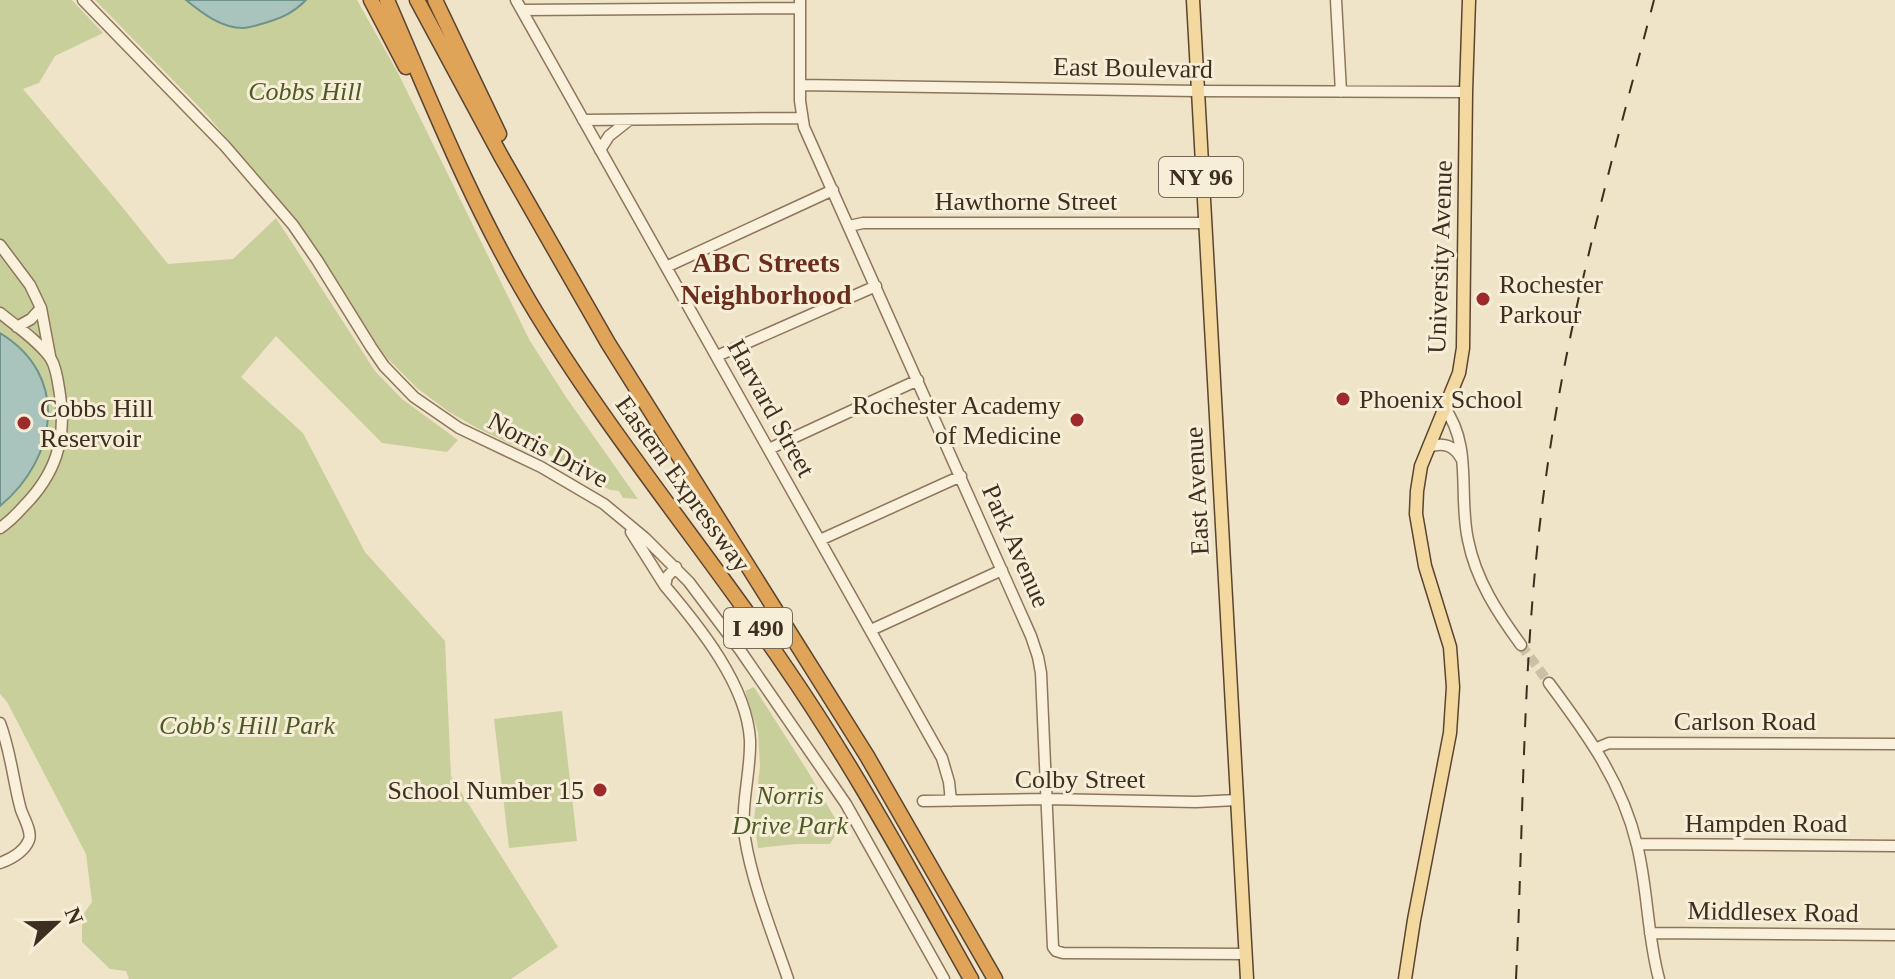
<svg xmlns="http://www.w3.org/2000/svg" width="1895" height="979" viewBox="0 0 1895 979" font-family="Georgia,serif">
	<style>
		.green { fill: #c9cf9b }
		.water { fill: #a9c4bc; stroke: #6f938a; stroke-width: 2 }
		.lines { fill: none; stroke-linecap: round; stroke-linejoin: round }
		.minor-tunnel { stroke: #ccc0a6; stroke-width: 10; stroke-dasharray: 10 5; stroke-linecap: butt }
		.minor-casing { stroke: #8d765c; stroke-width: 13 }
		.major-casing { stroke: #5b4430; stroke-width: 15 }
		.highway-casing { stroke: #5b4430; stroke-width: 17 }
		.minor { stroke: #faf1dc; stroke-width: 10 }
		.major { stroke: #f3d9a0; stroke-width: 12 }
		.highway { stroke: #e0a458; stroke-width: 14 }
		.rail { stroke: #3d2e20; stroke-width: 2; stroke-dasharray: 14 14; stroke-linecap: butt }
		.poi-dot { fill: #9e2a2b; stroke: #f7eed8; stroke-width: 3 }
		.labels { text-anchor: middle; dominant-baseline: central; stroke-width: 6; stroke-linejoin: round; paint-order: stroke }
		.shield { fill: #f7eed8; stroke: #756857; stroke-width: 2 }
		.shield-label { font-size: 24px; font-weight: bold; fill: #3d2e20 }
		.street-label { font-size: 26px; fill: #3d2e20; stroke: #f7eed8 }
		.park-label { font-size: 26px; font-style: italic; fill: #4d5a26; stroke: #f7eed8 }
		.poi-label { font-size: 26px; fill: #3d2e20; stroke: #f7eed8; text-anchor: start }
		.neighbourhood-label { font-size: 28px; font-weight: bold; fill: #6b2e1e; stroke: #f7eed8 }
	</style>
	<rect width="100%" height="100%" fill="#f0e4c8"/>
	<path class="green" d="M0,0H72L103,33L55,56L39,83L23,89L119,203L168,264L233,259L276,218L375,371L402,399L458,440L447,452L382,443L276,336L241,377L303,433L365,552L445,641L451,776L558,947L511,979H129L126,971L110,969L82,942V916L92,902L86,854L7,702L0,694Z
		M95,0H357L398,73L530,341L566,397L638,499L623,498L619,491L610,490L537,448L533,455L477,428L449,412L417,388L387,358L360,320L332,272L294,218L207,115Z
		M754,687L807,770L840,827L830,844H797L758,848L754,820L760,766L758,732L745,691Z
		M562,711L577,841L509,848L494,719Z"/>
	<path class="water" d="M186,0H306C294,12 284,17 268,22C260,24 251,28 243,28C221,28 202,13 186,0Z
		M0,333C70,375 58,458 0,506Z"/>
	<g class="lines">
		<path class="minor-tunnel" d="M1521,645L1549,683"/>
		<g class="minor-casing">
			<path id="minor" d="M83,0L225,146L293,225L317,260L371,347L384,366L414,397L459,428L541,467L604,504L645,538L689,582L740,650L846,804L944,979
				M516,0L942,758L949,782L951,801
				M800,0V101L804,127L1031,636L1038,657L1041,673L1053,947L1056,951L1063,953L1246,954
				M1336,0L1341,92
				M522,10L800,8
				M800,85L1197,91L1466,92
				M583,120L802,118
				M600,150L609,136L628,121
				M849,226L863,223H1204
				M0,245L30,285L41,308L50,356
				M666,267L833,190
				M0,313C15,325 41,343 51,359C57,369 58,383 60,395C67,440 55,475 23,507C16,515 9,522 0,528
				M17,327L31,319L41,308
				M717,356L876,286
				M1444,407C1473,446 1458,495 1468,540C1476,580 1497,612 1521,645
				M1428,447C1444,442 1454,445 1462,460
				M769,449L918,380
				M631,532L665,586
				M820,540L961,476
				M676,567L667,577L665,586C699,626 747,685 750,740C751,773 740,805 745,838C752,883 773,935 788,979
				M871,630L1002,570
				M1549,683C1587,734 1622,782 1637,845C1648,889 1647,935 1659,979
				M0,723C11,752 13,781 21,810C24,818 32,832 29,840C24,852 11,859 0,863
				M1597,748L1609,743L1895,744
				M923,801L1046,799L1196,802L1237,800
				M1637,844L1895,846
				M1650,933L1895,935"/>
		</g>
		<g class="major-casing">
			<path id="major" d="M1193,0L1247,979
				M1405,979L1414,920L1450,733L1453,687L1450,647L1425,566L1416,514L1417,491L1421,466L1459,373L1463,348L1466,92L1469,0"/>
		</g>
		<g class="highway-casing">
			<path id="highway" d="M371,0L406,67
				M387,0C431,102 472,205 529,301C604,427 699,541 782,662C852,763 911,872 971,979
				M417,0L501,156L608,343L867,756L995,979
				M435,0L499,134"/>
		</g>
		<use href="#minor" class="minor"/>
		<use href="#major" class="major"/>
		<use href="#highway" class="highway"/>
		<path class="rail" d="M1516,979C1524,814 1522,648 1545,484C1567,319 1612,160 1654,0"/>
	</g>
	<g class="poi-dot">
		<circle cx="1483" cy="299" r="8"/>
		<circle cx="1343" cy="399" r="8"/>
		<circle cx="1077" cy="420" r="8"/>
		<circle cx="24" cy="423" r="8"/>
		<circle cx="600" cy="790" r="8"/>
	</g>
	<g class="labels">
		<g class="shield">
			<rect x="1159" y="157" width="84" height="40" rx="6"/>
			<rect x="724" y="608" width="68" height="40" rx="6"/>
		</g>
		<g class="shield-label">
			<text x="1201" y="177">NY 96</text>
			<text x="758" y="628">I 490</text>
		</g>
		<g class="street-label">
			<text transform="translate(1133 68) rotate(1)">East Boulevard</text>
			<text x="1026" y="201">Hawthorne Street</text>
			<text transform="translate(1440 257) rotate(-88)">University Avenue</text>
			<text transform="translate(771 408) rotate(61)">Harvard Street</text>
			<text transform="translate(548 450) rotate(28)">Norris Drive</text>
			<text transform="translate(683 484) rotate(54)">Eastern Expressway</text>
			<text transform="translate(1197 491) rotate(-93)">East Avenue</text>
			<text transform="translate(1016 546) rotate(66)">Park Avenue</text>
			<text x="1745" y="721">Carlson Road</text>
			<text x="1080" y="779">Colby Street</text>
			<text x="1766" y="823">Hampden Road</text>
			<text transform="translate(1773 912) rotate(1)">Middlesex Road</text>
		</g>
		<g class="park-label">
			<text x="305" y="91">Cobbs Hill</text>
			<text x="247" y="725">Cobb's Hill Park</text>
			<text x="790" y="795">Norris<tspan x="790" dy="30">Drive Park</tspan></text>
		</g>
		<g class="poi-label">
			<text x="1499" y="284">Rochester<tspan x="1499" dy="30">Parkour</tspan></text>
			<text x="1359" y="399">Phoenix School</text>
			<text x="1061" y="405" text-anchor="end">Rochester Academy<tspan x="1061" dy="30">of Medicine</tspan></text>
			<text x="40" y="408">Cobbs Hill<tspan x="40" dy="30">Reservoir</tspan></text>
			<text x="584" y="790" text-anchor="end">School Number 15</text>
		</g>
		<g class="neighbourhood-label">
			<text x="766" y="262">ABC Streets<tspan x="766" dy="32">Neighborhood</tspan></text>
		</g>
	</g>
	<g transform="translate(56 923) rotate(68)" stroke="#f7eed8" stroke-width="6" paint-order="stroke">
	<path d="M0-6L14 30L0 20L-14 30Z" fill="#3d2e20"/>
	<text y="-12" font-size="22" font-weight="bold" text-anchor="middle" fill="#3d2e20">N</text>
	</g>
</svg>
